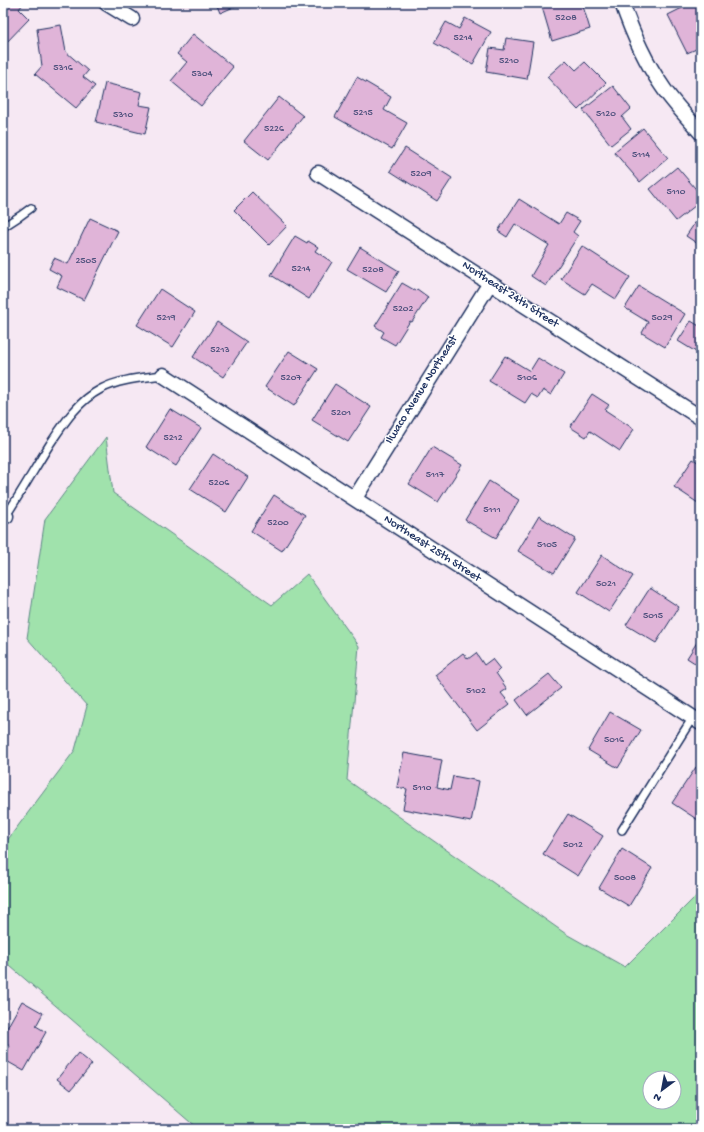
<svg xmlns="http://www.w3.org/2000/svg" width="704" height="1132" viewBox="0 0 704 1132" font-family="'Gochi Hand',sans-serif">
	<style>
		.green { fill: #a0e2ac; stroke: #5e8885; fill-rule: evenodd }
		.building { fill: #e0b4d8; stroke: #1b2f5e }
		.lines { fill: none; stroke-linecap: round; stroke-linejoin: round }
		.service-casing { stroke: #1b2f5e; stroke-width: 10 }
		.minor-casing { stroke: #1b2f5e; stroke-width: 17 }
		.service { stroke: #fff; stroke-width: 7 }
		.minor { stroke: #fff; stroke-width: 14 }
		.labels { text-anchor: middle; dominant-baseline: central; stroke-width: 3; stroke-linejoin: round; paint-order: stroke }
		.number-label { font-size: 10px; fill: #4c507c }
		.street-label { font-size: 12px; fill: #1b2f5e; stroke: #fff }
	</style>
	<rect width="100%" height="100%" fill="#f6e8f3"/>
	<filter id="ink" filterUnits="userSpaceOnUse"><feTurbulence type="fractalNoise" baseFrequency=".025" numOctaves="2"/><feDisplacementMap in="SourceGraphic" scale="8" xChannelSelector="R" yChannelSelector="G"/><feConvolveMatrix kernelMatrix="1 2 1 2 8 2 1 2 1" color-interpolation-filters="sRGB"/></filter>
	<g filter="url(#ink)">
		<path class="green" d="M106,437L113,493L272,605L307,574L359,646L347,780L566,934L625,967L701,891V1129H198L3,960V846L75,750L87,706L27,638L45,519ZM650,1078H674V1102H650Z"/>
		<path class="building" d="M3,3H24L19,9L29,19L3,46Z
			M216,3H243L220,13Z
			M553,3H582L590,29L552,41L542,7Z
			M692,3H701V47L687,53L668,15Z
			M465,18L491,32L473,64L434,43L446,22L459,29Z
			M61,25L66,52L88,71L83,77L95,86L76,108L35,74L42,66L37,29Z
			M193,34L233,67L201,106L171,81L187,62L177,54Z
			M506,38L533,42L527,79L486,72L490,48L504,50Z
			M566,60L576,70L585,62L606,83L578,110L547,77Z
			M357,77L391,97L384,110L407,123L392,149L335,117Z
			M105,83L142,92L139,105L151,107L145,134L96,122Z
			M613,86L631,109L622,117L631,129L611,145L583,110Z
			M279,97L303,116L268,160L244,141Z
			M643,128L668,158L640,182L614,152Z
			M405,148L452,178L437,201L390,171Z
			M677,167L701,195V201L676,221L650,189Z
			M252,192L287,226L269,245L234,210Z
			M519,199L559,224L566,213L580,221L573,232L578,236L546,286L531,276L549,245L515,224L507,237L498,231Z
			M701,214V246L686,236Z
			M90,218L118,231L84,300L57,287L62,276L49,269L54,258L68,264Z
			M295,236L307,243L308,241L318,247L315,251L332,262L309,299L271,275Z
			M582,246L630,277L616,299L592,284L585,294L561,279Z
			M360,247L399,271L386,292L347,269Z
			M402,283L416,291L417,289L428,297L412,322L410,321L395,345L381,337L384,332L375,326Z
			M639,286L685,314L665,347L642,333L648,322L625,308Z
			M160,289L195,312L173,347L137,325Z
			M691,321L701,327V355L678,341Z
			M217,322L247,342L223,377L193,357Z
			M289,351L318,369L294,406L265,387Z
			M505,356L530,371L538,358L564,374L551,395L543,390L538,398L531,394L525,403L489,381Z
			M335,384L371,407L348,442L312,420Z
			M592,394L609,405L605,410L634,429L620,451L590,431L586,437L570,427Z
			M170,409L201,428L176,466L146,447Z
			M432,447L462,465L438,502L409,484Z
			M213,454L248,477L226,512L190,489Z
			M693,459L701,464V505L674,487Z
			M489,481L519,500L496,538L465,520Z
			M274,495L305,515L282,551L251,531Z
			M539,516L575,539L554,573L518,551Z
			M602,555L633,576L609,612L578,592Z
			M650,588L679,607L656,643L626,625Z
			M701,636V667L687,658Z
			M463,653L468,659L476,653L484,665L492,659L500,669L496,673L507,689L501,693L510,704L477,730L435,675Z
			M549,674L561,688L527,715L516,700Z
			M610,712L641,730L618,768L588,750Z
			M404,753L442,760L437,787L450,790L453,776L479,781L471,822L403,809L407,789L397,787Z
			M696,767L701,770V822L672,803Z
			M568,814L603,836L578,876L543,854Z
			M622,849L652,868L629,906L599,888Z
			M22,1001L43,1013L36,1026L46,1032L24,1071L3,1059L10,1046L3,1042V1035Z
			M78,1053L92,1064L71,1090L57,1079Z"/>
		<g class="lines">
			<g class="service-casing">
				<path id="service" d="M3,227L20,216L31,208
					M5,517C21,493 35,468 50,444C64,423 78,401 101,389C120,379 142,378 163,375
					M622,830L693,717"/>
			</g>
			<g class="minor-casing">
				<path id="minor" d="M106,3L132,19
					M622,3C632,32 644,60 662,86C673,103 688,118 701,133
					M318,173L701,418
					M163,375L701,723
					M355,498L490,283
					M3,514L6,516"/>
			</g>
			<use href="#service" class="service"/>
			<use href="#minor" class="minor"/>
		</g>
	</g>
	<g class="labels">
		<g class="number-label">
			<text x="566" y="18">5208</text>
			<text x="463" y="38">5214</text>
			<text x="509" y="61">5210</text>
			<text x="63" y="68">5316</text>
			<text x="202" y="74">5304</text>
			<text x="363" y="113">5215</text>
			<text x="606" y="114">5120</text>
			<text x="123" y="115">5310</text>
			<text x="274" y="129">5226</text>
			<text x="641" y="155">5114</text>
			<text x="421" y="174">5209</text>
			<text x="676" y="192">5110</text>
			<text x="86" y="261">2505</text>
			<text x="301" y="269">5214</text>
			<text x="373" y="270">5208</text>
			<text x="403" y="309">5202</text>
			<text x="166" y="318">5219</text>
			<text x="662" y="318">5029</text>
			<text x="220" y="350">5213</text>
			<text x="291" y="378">5207</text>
			<text x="527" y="378">5106</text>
			<text x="341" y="413">5201</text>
			<text x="173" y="438">5212</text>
			<text x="435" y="475">5117</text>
			<text x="219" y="483">5206</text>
			<text x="492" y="510">5111</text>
			<text x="278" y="523">5200</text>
			<text x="547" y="545">5105</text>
			<text x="606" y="584">5021</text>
			<text x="653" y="616">5015</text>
			<text x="476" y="691">5102</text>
			<text x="614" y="740">5016</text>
			<text x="422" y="788">5110</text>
			<text x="573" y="845">5012</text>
			<text x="625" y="878">5008</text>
		</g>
		<g class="street-label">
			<text transform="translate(510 295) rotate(33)">Northeast 24th Street</text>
			<text transform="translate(422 390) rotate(-58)">Ilwaco Avenue Northeast</text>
			<text transform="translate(432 549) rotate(33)">Northeast 25th Street</text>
		</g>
	</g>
	<rect width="704" height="1132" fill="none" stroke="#fff" stroke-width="16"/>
	<rect x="8" y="8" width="688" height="1116" fill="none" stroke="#1b2f5e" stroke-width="1.5" filter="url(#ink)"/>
	<g transform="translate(662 1090) rotate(212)"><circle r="19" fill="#ffffff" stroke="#a4acbf"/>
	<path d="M0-3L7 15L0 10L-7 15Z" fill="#1b2f5e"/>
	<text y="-6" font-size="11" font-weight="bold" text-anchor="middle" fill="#1b2f5e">N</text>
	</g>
</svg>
